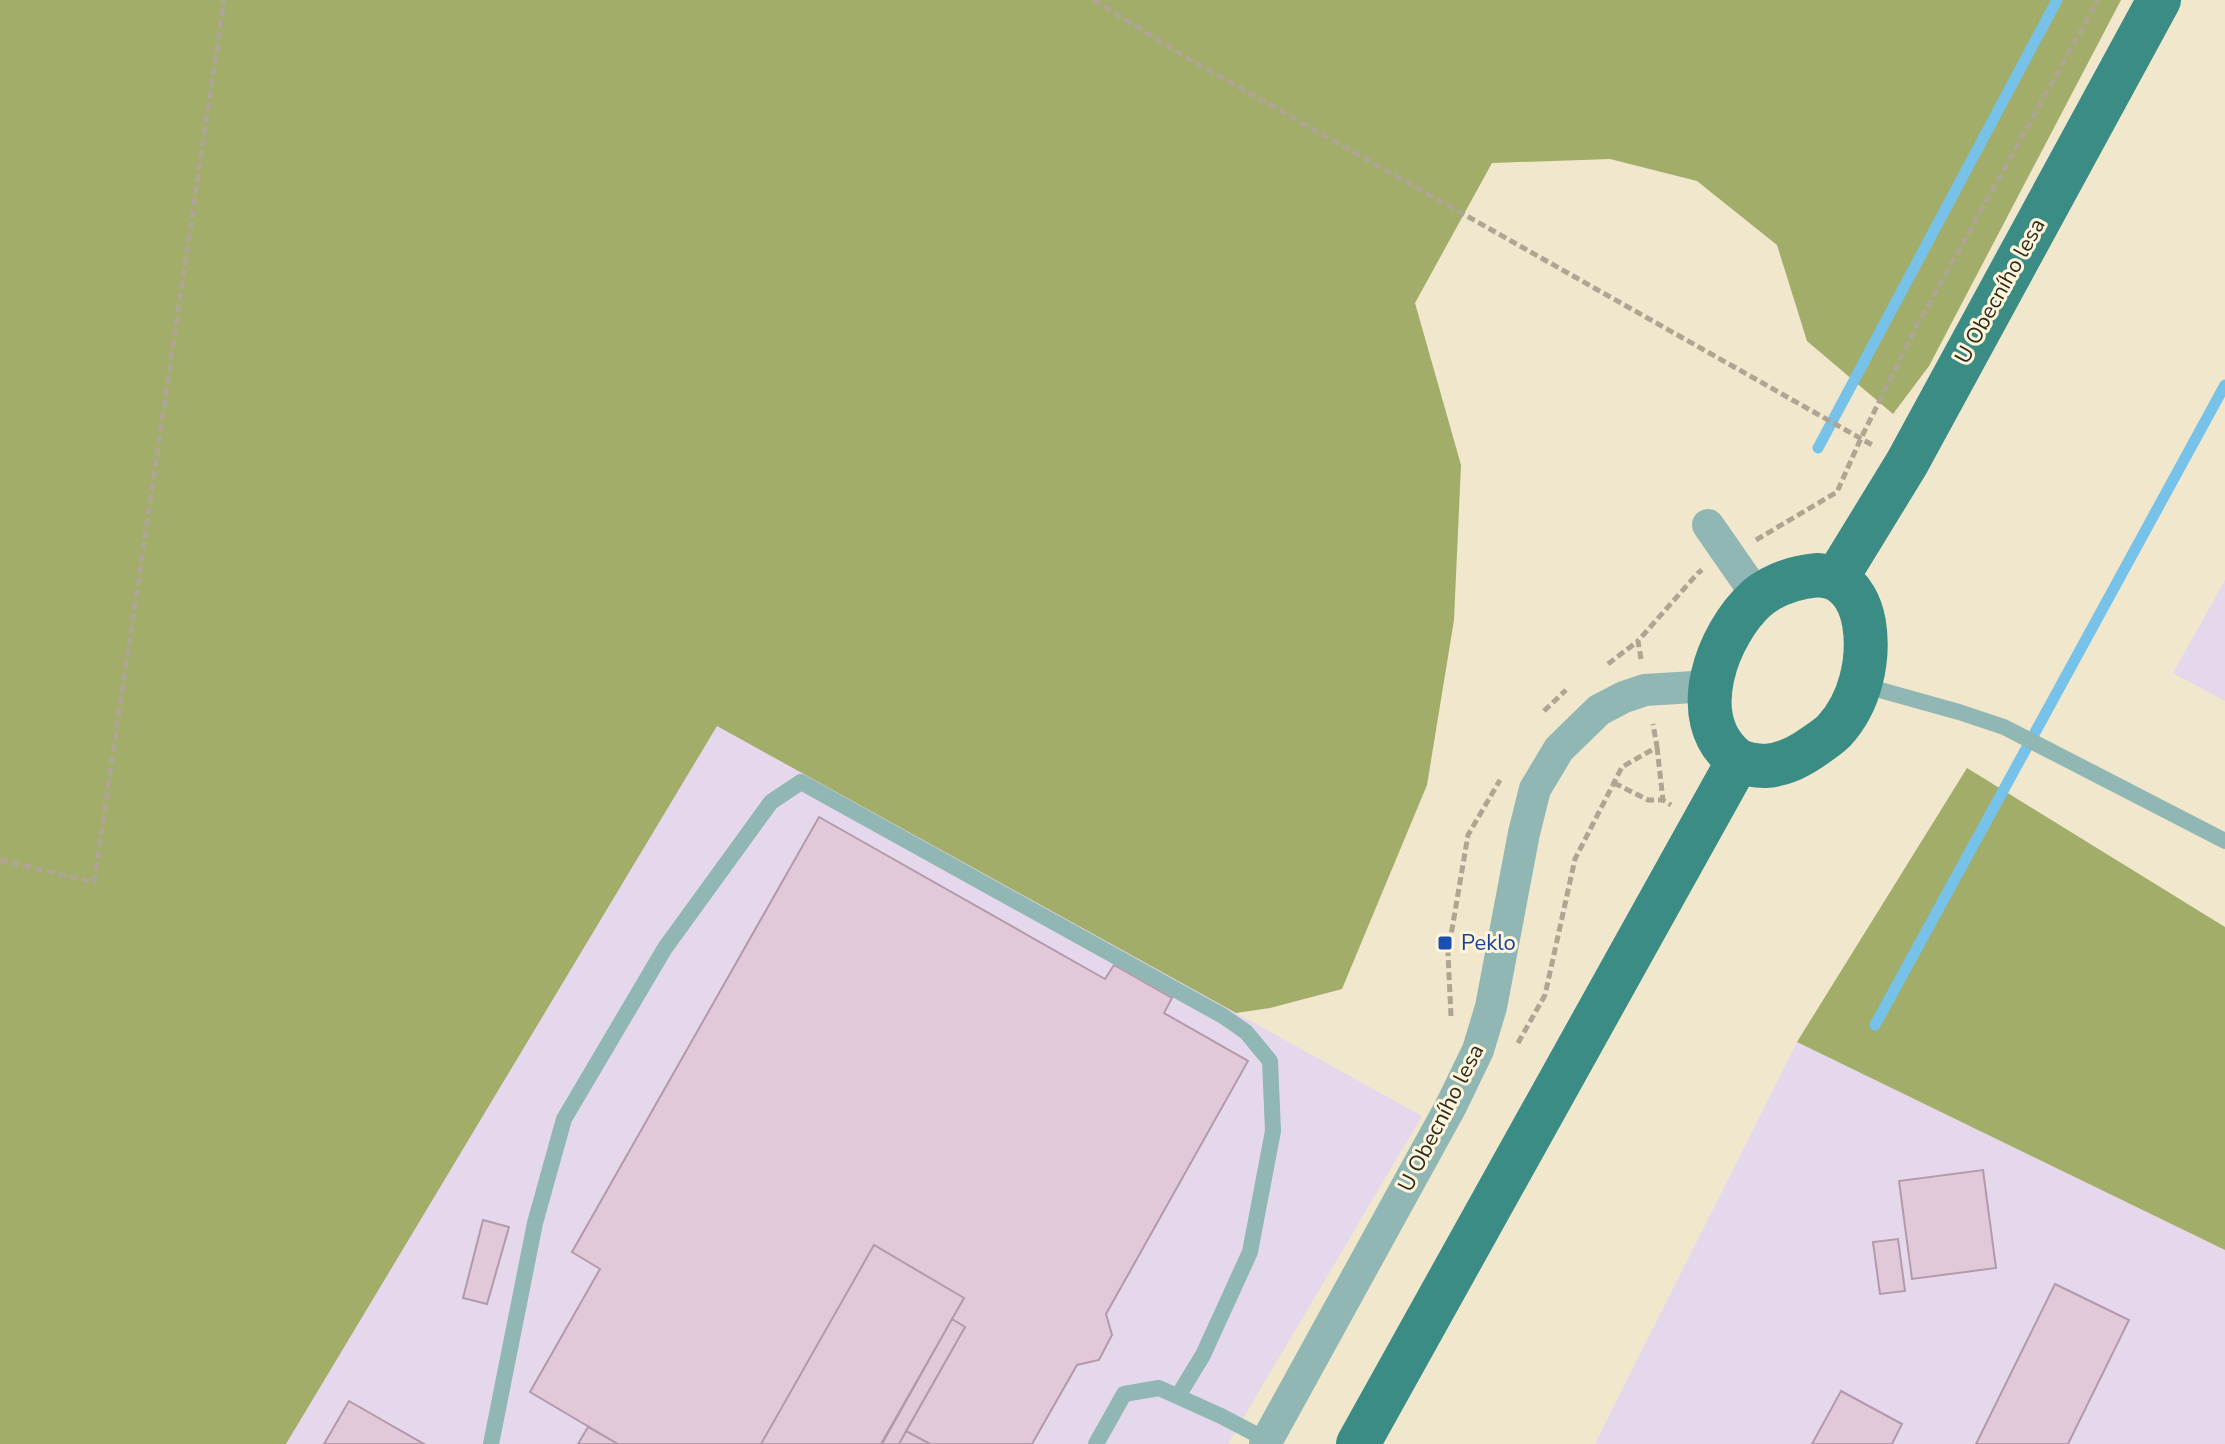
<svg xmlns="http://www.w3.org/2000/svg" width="2225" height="1444" viewBox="0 0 2225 1444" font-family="'Nunito Sans',sans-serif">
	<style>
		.industrial { fill: #e5d8ec }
		.forest { fill: #a1ad69 }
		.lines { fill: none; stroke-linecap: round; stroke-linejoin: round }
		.stream { stroke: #77c2e8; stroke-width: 11 }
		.building { fill: #e2c9d9; stroke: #b29aaa; stroke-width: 2 }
		.path { stroke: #aea692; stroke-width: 5; stroke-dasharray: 8 4; stroke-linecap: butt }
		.service { stroke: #90b7b3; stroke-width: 16 }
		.minor { stroke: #90b7b3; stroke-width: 32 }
		.primary { stroke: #3c8c86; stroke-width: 44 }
		.transit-dot { fill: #1a4fb4; stroke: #fef5da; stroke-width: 3 }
		.labels { text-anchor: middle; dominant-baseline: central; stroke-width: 6; stroke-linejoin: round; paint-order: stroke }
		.street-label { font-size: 22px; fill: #2e2b21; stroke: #fef5da }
		.transit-label { font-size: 22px; fill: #164399; stroke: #fef5da; text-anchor: start }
	</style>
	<rect width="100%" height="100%" fill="#f1e7cd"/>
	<path class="industrial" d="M2225,580V701L2173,673Z
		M717,725L1422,1116L1228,1444H286Z
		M1797,1042L2225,1250V1444H1595Z"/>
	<path class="forest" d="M0,0H2121L1929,366L1893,414L1807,341L1777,245L1697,181L1610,159L1492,163L1415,303L1461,465L1454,620L1427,785L1342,989L1270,1008L1236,1013L717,726L286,1444H0Z
		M1967,768L2225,927V1250L1797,1042Z"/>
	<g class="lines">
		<path class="stream" d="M1818,448L2057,0
			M1875,1025L2225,385"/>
	</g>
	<path class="building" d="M819,817L1105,979L1114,965L1172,998L1164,1013L1248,1061L1106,1314L1112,1335L1099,1360L1077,1365L1032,1444H930L906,1431L965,1327L952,1319L964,1298L874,1245L761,1444H618L530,1392L600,1269L572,1252Z
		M1983,1170L1996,1268L1912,1279L1899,1181Z
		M483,1220L509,1227L487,1304L463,1298Z
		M1898,1239L1905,1291L1880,1294L1873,1242Z
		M874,1245L964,1298L881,1444H761Z
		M2055,1284L2129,1320L2068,1444H1976Z
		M952,1319L965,1327L899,1444H882Z
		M1841,1391L1902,1424L1892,1444H1812Z
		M349,1401L424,1444H324Z
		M588,1427L618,1444H578Z
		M906,1431L930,1444H899Z"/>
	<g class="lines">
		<path class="path" d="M1094,0L1182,55L1874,446
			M1756,540L1837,492L1861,438L1919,322L2098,0
			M1641,659L1638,641L1698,573L1702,570
			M1608,664L1638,641
			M1544,711L1566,690
			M1657,747L1663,800L1671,805
			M1614,783L1648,800H1663
			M0,860L94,882L224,0
			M1451,1016L1448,953L1468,835L1500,780
			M1518,1043L1545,995L1575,859L1622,767L1657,747L1653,724"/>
		<path class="service" d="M1862,685L1959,712L2004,727L2225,841
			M491,1444L535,1223L564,1119L665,948L771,802L801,782L1223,1016L1246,1032L1270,1061L1273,1131L1250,1252L1203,1355L1178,1396
			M1096,1444L1124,1394L1159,1388L1221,1416L1267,1440"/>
		<path class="minor" d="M1708,525L1758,597
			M1265,1444L1451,1106L1478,1050L1491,1007L1524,833L1535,789L1559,749L1599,710L1624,697L1645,690L1710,686"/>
		<path class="primary" d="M1818,575C1824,576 1831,577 1836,579C1853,588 1861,606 1864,623C1870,660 1860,703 1834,731C1827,738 1817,744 1810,749C1795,759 1782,765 1765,766C1756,766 1743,764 1736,759C1685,719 1717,634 1757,598C1775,583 1796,577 1818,575Z
			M1836,579L1907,463L2159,0
			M1358,1444L1738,761"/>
	</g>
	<rect class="transit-dot" x="1437" y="935" width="16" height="16" rx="4"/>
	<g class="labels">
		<g class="street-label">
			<text transform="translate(2000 291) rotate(-61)">U Obecního lesa</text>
			<text transform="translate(1441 1118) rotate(-63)">U Obecního lesa</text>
		</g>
		<g class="transit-label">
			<text x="1461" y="943">Peklo</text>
		</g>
	</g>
</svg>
